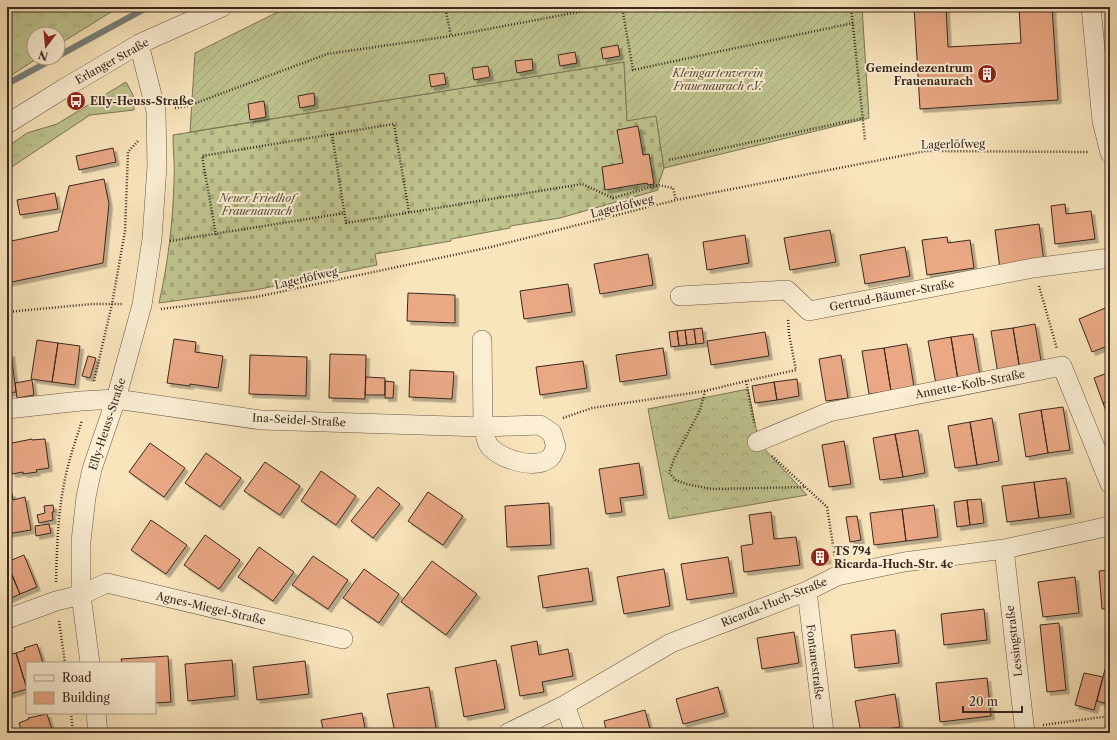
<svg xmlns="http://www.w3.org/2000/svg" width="1117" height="740" viewBox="0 0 1117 740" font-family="'Libre Caslon Text',serif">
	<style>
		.grass { fill: url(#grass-tufts); stroke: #7c7658 }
		.forest { fill: url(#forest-crowns); stroke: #7c7658 }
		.cemetery { fill: url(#cemetery-stones); stroke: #7c7658 }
		.garden { fill: url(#garden-furrows); stroke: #7c7658 }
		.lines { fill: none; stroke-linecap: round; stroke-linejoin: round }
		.stream { stroke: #77817b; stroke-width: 6 }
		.building { fill: #eaa885; stroke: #392820; filter: url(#shadow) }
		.minor-casing { stroke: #695747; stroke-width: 20 }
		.path { stroke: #392820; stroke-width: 2.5; stroke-dasharray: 1 2; stroke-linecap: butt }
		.minor { stroke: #fbeed3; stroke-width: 19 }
		.labels { text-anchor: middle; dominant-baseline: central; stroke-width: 4; stroke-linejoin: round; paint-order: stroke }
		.street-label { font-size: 11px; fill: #392820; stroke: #fbeed3 }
		.poi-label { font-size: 11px; font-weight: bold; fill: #392820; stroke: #fbeed3; text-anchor: start }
		.park-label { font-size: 11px; font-style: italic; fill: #5a4f3c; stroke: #fbeed3 }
	</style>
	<defs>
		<pattern id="grass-tufts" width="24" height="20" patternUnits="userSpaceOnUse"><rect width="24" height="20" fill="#bfc48f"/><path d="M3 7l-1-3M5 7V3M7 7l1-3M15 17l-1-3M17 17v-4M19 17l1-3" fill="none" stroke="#a5a87b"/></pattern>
		<pattern id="forest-crowns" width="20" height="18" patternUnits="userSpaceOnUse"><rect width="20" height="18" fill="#bfc48f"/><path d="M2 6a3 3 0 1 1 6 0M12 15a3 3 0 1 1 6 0" fill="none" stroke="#a5a87b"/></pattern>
		<pattern id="cemetery-stones" width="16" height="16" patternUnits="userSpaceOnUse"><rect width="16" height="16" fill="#bfc48f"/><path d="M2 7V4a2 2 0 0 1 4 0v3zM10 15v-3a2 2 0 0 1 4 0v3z" fill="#a5a87b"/></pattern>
		<pattern id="garden-furrows" width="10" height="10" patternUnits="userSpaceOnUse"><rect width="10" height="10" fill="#bfc48f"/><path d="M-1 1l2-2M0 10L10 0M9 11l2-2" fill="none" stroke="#a5a87b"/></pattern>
		<filter id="shadow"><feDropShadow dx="3.5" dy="3.5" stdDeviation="0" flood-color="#0004"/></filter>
	</defs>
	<rect width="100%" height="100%" fill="#f9e5bc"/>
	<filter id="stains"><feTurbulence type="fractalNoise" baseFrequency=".005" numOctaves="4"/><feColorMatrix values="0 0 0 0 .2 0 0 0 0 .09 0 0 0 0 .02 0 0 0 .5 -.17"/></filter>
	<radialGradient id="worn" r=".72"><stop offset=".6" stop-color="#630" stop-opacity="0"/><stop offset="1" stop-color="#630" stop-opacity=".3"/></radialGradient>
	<path class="grass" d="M7,7H119L58,45V34H34V58H38L7,78Z
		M126,82L133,95L134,110L90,115L7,170V147L27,133L57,124Z"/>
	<path class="forest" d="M748,389L759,443L807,495L669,519L648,409Z"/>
	<path class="cemetery" d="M624,62L627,120L656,116L664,168L658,185V190L560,218L510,226V228L451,239V241L375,254L377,265L255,290L159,303C168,263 173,222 174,181C175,166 173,150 173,135Z"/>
	<path class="garden" d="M288,7H862L869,118L664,168L656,116L627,121L624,62L190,132L195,53Z"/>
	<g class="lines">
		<path class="stream" d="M58,56L148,7
			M7,84L55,58"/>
	</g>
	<path class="building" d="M914,7H946L948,47L1021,43L1019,7H1052L1058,100L920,109Z
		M618,45L620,56L603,59L601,48Z
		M575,52L577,63L560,66L558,55Z
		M532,59L533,70L517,73L515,61Z
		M488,66L490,77L474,80L472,68Z
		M444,73L446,84L431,87L429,75Z
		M314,93L315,105L300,108L298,96Z
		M264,101L266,117L250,120L248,104Z
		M638,126L643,155L649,154L654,184L648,185L647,183L605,190L602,167L623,163L617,130Z
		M113,148L116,162L79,170L76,156Z
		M104,179L109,204L103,263L7,283V242L58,231L69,186Z
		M55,193L58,209L20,215L17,200Z
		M1065,204L1066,214L1091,211L1095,239L1055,244L1051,206Z
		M1039,224L1044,262L1000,269L995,230Z
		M830,230L836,262L790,270L784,238Z
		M745,235L749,263L707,270L703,242Z
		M947,237L948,243L970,240L974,268L927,275L922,240Z
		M905,247L910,276L865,284L860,255Z
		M648,254L653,285L600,294L594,264Z
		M568,284L572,312L524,319L520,291Z
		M408,293L455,295V323L407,321Z
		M1110,306V345L1092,352L1079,319Z
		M1035,324L1042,367L1020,370L1013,328Z
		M702,328L704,343L696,344L694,329Z
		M1013,328L1020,370L998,374L991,331Z
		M694,329L696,344L687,345L685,330Z
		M685,330L687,345L679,346L677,331Z
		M677,331L679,346L671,347L669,332Z
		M765,332L769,356L711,365L707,341Z
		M973,334L980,376L958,380L951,337Z
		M951,337L958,380L936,384L928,341Z
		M174,339L196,342L195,352L223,356L218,388L190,384V386L167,383Z
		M37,340L58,343L52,382L31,379Z
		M58,343L80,346L75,385L52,382Z
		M907,344L914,387L891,391L884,348Z
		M663,348L667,375L620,382L616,355Z
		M884,348L891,391L869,394L862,351Z
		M7,353H11L16,392L7,393Z
		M330,354L366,355L365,399L329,398Z
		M250,355L307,357L306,396L249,394Z
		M841,355L848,398L826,401L819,359Z
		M88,356L96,358L90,378L82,376Z
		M583,361L587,388L540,395L536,367Z
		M410,370L454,372L452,399L409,397Z
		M1110,372V400L1103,403L1094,378Z
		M366,377L385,378V395H365Z
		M797,379L799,396L777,400L774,382Z
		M32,380L34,395L17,398L15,383Z
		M385,381L394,382L393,398H385Z
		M774,382L777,400L755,403L752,386Z
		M1110,400V422L1103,403Z
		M1063,407L1070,450L1048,453L1041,410Z
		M1041,410L1048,453L1026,457L1019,414Z
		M992,418L999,461L977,465L970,422Z
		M970,422L977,465L955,468L948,426Z
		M918,430L925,473L903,477L895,434Z
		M895,434L903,477L880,480L873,438Z
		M32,439V440L45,439L49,468L36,470L37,472L23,474V472L12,474L7,444Z
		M844,441L851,484L829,487L822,445Z
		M150,443L185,468L164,497L129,472Z
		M206,453L241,478L220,507L185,483Z
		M265,462L300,486L280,515L244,491Z
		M639,463L644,495L620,498L622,512L606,514L599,469Z
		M321,471L356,496L336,525L301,501Z
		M1066,478L1071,514L1039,518L1034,482Z
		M1034,482L1039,518L1007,522L1002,486Z
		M378,487L400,504L373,538L351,521Z
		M428,492L463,516L443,545L408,521Z
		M12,493L13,500L25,497L31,530L7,534V494Z
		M981,499L984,523L970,525L967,500Z
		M967,500L970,525L957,527L954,502Z
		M549,503L551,545L507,547L505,506Z
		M53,505L54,512H52L53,520L39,523L37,515L45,513L44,506Z
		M934,505L938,537L906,541L902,509Z
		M902,509L906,541L874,545L870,513Z
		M771,512L774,539L796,537L800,565L744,572L741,546L753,544L749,515Z
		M857,516L861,540L850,542L846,517Z
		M151,520L187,545L166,574L131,550Z
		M49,524L51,533L36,536L35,526Z
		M205,535L240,560L219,589L184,565Z
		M259,547L294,572L273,601L238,577Z
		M825,551L828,560L814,563L812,553Z
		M24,555L37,587L20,594L7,562Z
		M313,556L348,580L328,609L292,585Z
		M728,557L734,593L687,600L681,564Z
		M432,561L477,594L446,635L401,602Z
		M7,564L20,594L7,600Z
		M588,568L593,601L543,608L538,576Z
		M364,569L399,594L379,623L343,598Z
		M664,569L670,606L624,614L617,577Z
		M1110,570V609H1102L1099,571Z
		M1075,577L1079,613L1043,617L1038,582Z
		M984,609L987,640L944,645L941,614Z
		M1059,623L1066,690L1047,692L1040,625Z
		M895,630L899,663L855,668L851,635Z
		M794,632L799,663L762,669L757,638Z
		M537,641L539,655L568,649L573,676L542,682L544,692L520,696L511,646Z
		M37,644L43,663H27V689L16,653L25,650L24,648Z
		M16,653L27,689L7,695V655Z
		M168,656L171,702L155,703V663H122L121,659Z
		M232,660L235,696L188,701L185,664Z
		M496,660L505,709L464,717L455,668Z
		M305,661L309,694L257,700L253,667Z
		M1105,669L1110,670V705L1097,701Z
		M1084,673L1103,677L1094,710L1075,705Z
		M987,678L991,716L940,722L936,683Z
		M429,687L437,733H395L387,694Z
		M718,687L725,713L683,724L676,699Z
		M895,694L900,727L861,733L855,701Z
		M645,710L651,733H607L604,721Z
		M362,713L366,733H324L321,720Z
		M47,714L53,733H22L19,723L29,719L28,718Z"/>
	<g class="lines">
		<g class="minor-casing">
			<path id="minor" d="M1091,7L1102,121L1110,153
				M7,124L63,89L139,44L222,7
				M680,296L787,290L809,311L1033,268L1110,258
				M7,409L81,401L116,399L261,420L483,427C485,433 486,443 490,447C503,460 535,470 550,458C553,455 554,450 556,447L552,433L540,425L483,427L482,340
				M757,442L829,412L1062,366L1110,484
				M1004,549L1025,733
				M807,591L824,733
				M7,619L56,601L81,595L107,583L343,639
				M90,663L81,595V541L86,497L92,469L116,399L142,305L152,239L157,166L156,111L139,44
				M565,705L575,733
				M96,713L98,733
				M508,733L565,705L671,643L807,591L837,576L904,562L1004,549L1110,526"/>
		</g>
		<path class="path" d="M445,7L451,36
			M622,7L633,70L853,23
			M851,7L865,140
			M175,108L188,106L327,54L451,36L605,7
			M332,134L346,223L582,184L613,198L658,185L673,188L676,200
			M669,160L863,118
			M216,235L202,156L394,124L409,212
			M170,241L345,213
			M1039,286L1057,349
			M161,309L256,297L491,247L676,200L926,151L1089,152
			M7,312L92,304H123
			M94,381L112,304L125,231L128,152L138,141
			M746,381L754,423
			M705,391L700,410L674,459L669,473L676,480L686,484L712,489L806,487
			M563,418L592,408L705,391L746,381L796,370L789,334L788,318
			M772,456L827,507L835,558
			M56,582C57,544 58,507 67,470C71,453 77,437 82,420
			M59,621L65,663
			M71,713L73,733
			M1043,725L1110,716"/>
		<use href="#minor" class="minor"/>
	</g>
	<defs>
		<g id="building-disc" transform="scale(1)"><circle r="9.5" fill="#8f2418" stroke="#fbeed3"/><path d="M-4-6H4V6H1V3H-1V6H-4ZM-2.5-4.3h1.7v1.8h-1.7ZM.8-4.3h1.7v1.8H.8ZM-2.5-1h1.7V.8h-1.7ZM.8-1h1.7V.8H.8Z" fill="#fff"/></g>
		<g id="bus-disc" transform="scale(1)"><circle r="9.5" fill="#8f2418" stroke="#fbeed3"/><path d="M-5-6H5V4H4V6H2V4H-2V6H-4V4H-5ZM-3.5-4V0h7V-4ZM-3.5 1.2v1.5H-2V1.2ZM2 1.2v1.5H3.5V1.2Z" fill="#fff"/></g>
	</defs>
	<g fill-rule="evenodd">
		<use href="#building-disc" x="987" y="74"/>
		<use href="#bus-disc" x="76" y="101"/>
		<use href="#building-disc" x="820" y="557"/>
	</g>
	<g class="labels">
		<g class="street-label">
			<text transform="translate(112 61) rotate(-29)">Erlanger Straße</text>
			<text transform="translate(953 144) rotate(-1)">Lagerlöfweg</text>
			<text transform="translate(622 206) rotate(-14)">Lagerlöfweg</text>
			<text transform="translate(306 278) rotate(-13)">Lagerlöfweg</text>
			<text transform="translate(892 295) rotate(-11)">Gertrud-Bäumer-Straße</text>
			<text transform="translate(970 384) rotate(-11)">Annette-Kolb-Straße</text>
			<text transform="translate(299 420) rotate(3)">Ina-Seidel-Straße</text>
			<text transform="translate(107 424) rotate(-72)">Elly-Heuss-Straße</text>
			<text transform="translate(774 602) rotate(-22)">Ricarda-Huch-Straße</text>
			<text transform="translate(211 608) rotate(13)">Agnes-Miegel-Straße</text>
			<text transform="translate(1014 641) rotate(-97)">Lessingstraße</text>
			<text transform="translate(815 662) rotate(83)">Fontanestraße</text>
		</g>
		<g class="poi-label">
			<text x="973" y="68" text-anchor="end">Gemeindezentrum<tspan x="973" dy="13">Frauenaurach</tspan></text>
			<text x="90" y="101">Elly-Heuss-Straße</text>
			<text x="834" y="551">TS 794<tspan x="834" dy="13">Ricarda-Huch-Str. 4c</tspan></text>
		</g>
		<g class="park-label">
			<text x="718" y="73">Kleingartenverein<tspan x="718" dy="13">Frauenaurach e.V.</tspan></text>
			<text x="257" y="198">Neuer Friedhof<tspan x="257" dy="13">Frauenaurach</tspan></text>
		</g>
	</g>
	<rect width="1117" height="740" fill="none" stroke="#f9e5bc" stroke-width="24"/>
	<rect x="8" y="8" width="1101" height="724" fill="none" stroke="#392820" stroke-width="2"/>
	<rect x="12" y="12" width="1093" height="716" fill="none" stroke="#392820"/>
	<rect x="26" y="662" width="130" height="52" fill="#fbeed3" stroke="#ad9f8b"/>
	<rect x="34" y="675" width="20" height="6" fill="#fbeed3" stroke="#ad9f8b"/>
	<text x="62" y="682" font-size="12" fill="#392820">Road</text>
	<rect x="34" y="692" width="20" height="12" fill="#eaa885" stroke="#ad9f8b"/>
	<text x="62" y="702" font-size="12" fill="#392820">Building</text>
	<g transform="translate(46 46) rotate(196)"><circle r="19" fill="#fbeed3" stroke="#ad9f8b"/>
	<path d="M0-3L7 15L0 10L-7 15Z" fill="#8f2418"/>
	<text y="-6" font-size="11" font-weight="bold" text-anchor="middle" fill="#392820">N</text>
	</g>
	<path d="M963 706v6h59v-6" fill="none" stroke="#392820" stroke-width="2"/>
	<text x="969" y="706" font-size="12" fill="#392820" stroke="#fbeed3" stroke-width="3" paint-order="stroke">20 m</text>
	<rect width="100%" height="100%" filter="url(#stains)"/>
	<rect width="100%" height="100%" fill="url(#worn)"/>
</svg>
